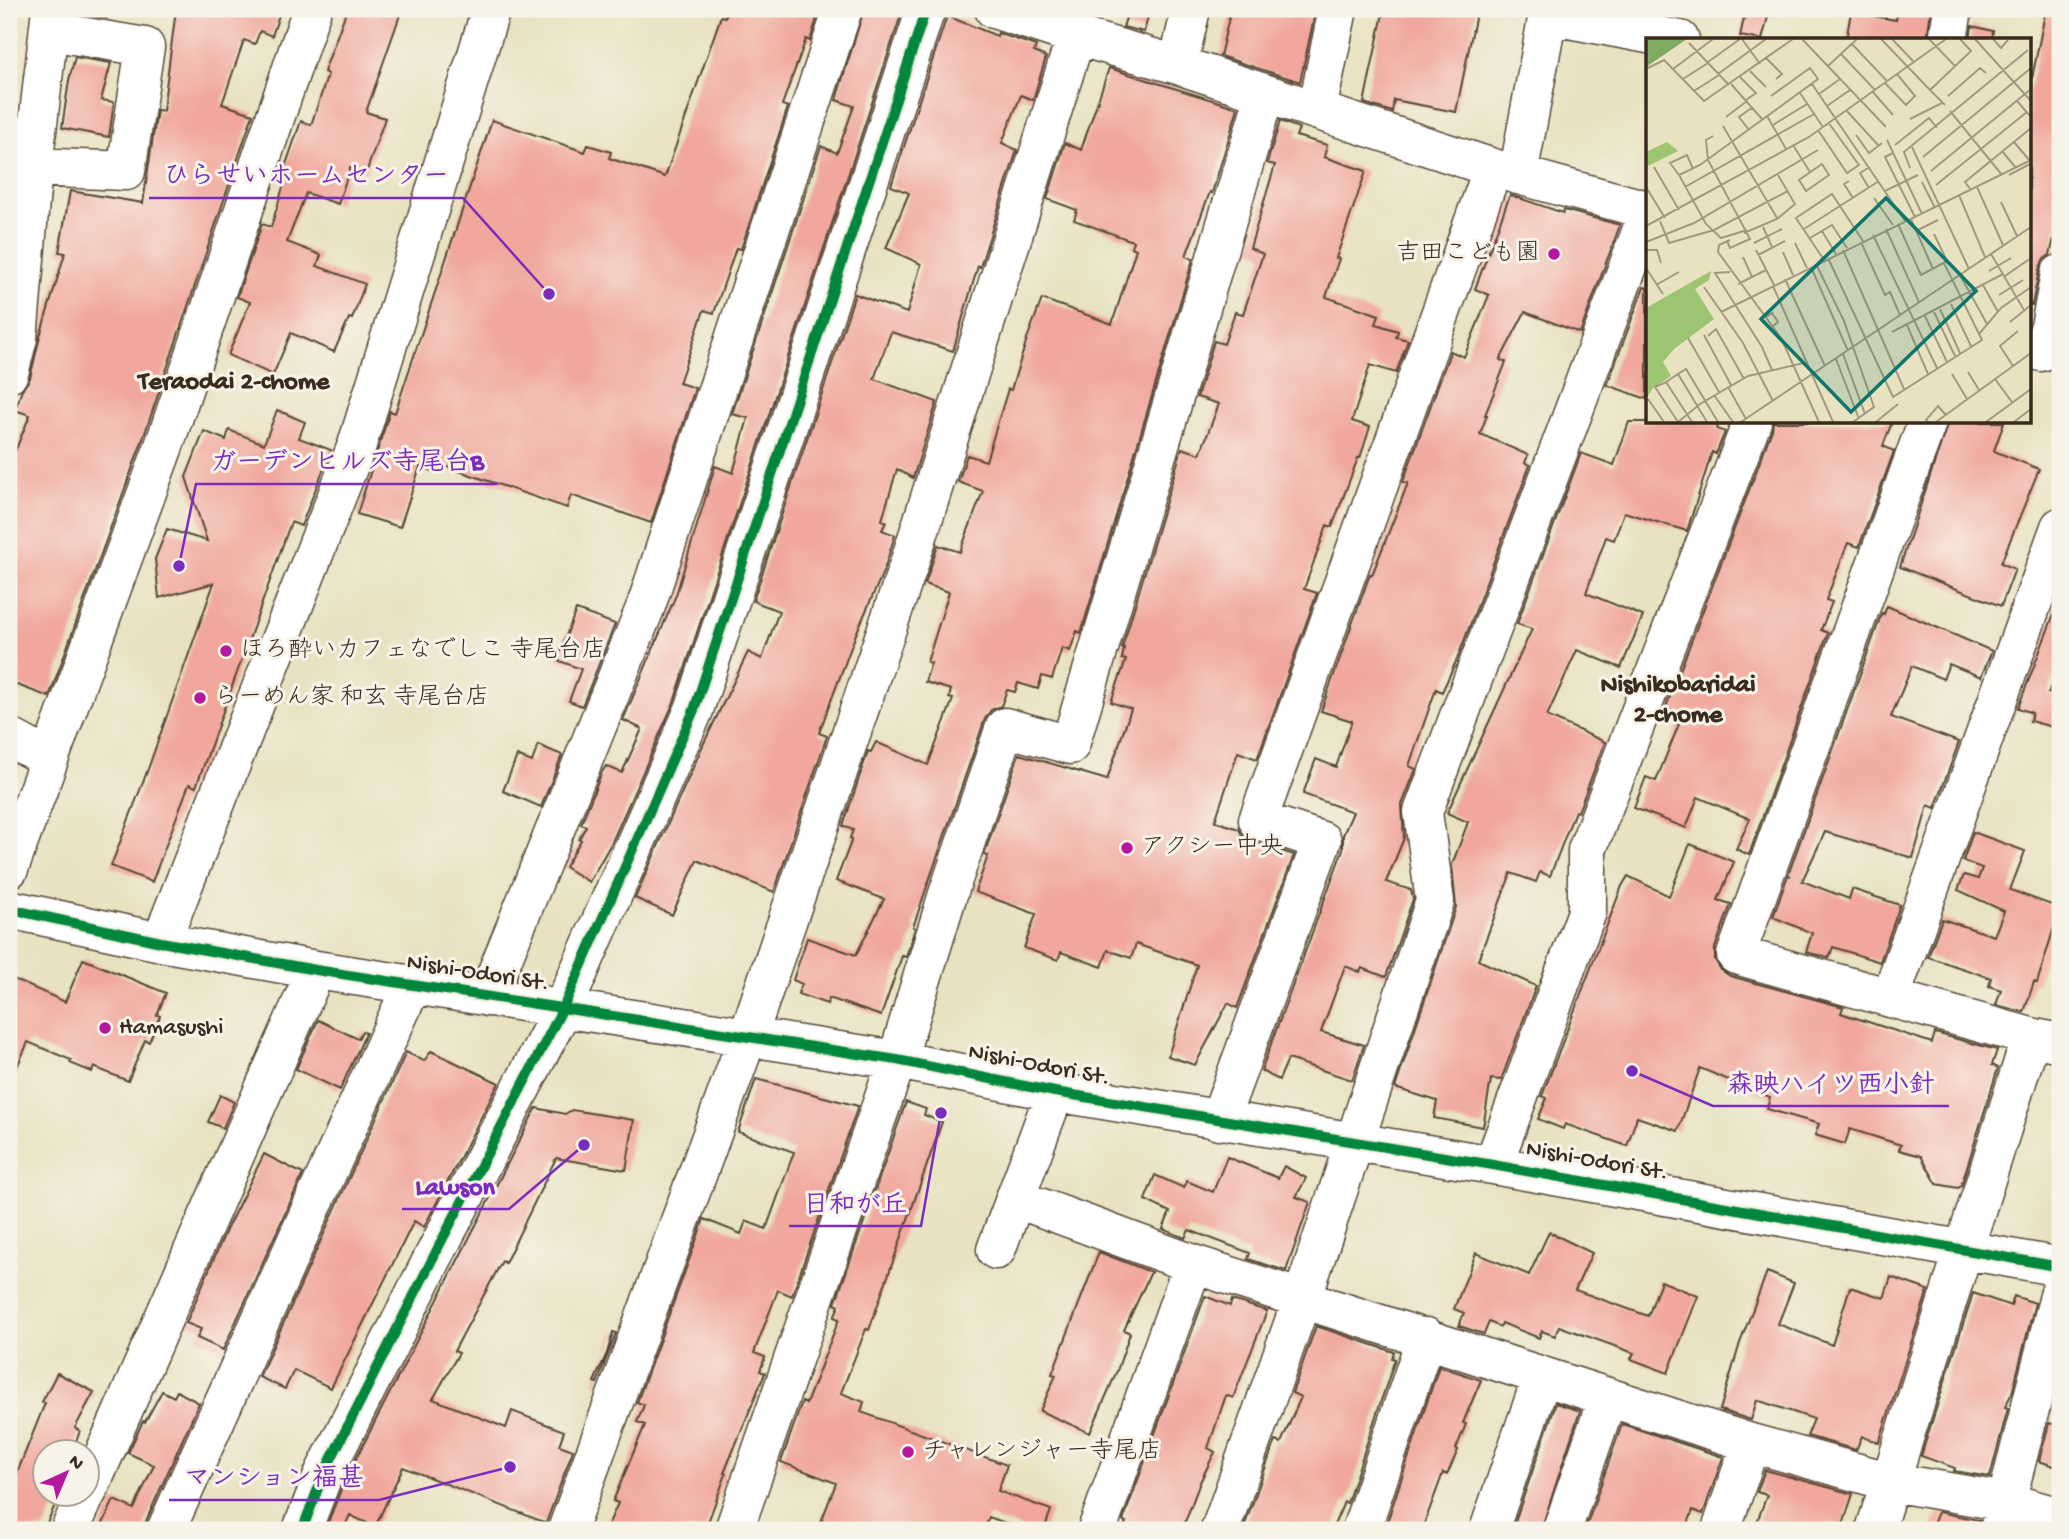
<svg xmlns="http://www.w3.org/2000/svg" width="2069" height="1539" viewBox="0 0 2069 1539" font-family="'Gochi Hand','Klee One',sans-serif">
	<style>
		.building { fill: #f1a79c }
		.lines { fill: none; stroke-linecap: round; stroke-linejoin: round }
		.minor-casing { stroke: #554636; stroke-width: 41 }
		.minor { stroke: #fff; stroke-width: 38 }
		.cycleway-casing { stroke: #f7f3e8; stroke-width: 15 }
		.cycleway { stroke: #00873e; stroke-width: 10 }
		.poi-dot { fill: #b5179e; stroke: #f7f3e8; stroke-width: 2.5 }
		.labels { text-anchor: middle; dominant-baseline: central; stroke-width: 6; stroke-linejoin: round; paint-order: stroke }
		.poi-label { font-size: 24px; fill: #3b2a1e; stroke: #f7f3e8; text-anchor: start }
		.street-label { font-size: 24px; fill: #3b2a1e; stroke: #f7f3e8 }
		.neighbourhood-label { font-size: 26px; font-weight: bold; fill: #3b2a1e; stroke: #f7f3e8 }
		.inset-road { fill: none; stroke: #a39880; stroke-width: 2 }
		.view { fill: #0f766e; fill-opacity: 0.15; stroke: #0f766e; stroke-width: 3.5 }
		.inset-edge { fill: none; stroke: #3b2a1e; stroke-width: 3.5 }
		.leader { fill: none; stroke: #7b2cbf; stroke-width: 2.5 }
		.callout-dot { fill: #7b2cbf; stroke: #f7f3e8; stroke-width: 2.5 }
		.callout-label { font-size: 26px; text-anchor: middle; font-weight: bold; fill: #7b2cbf; stroke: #f7f3e8; stroke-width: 6; stroke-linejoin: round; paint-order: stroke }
	</style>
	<rect width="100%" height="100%" fill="#f7f3e8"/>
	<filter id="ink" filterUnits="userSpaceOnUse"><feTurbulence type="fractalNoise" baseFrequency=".0143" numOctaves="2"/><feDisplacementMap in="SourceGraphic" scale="14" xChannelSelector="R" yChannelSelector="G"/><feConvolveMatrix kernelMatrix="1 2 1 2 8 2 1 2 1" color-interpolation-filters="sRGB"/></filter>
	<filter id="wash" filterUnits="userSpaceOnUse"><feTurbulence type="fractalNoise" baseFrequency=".00686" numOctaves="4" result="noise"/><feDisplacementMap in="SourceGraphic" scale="28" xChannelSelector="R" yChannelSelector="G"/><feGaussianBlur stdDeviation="1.57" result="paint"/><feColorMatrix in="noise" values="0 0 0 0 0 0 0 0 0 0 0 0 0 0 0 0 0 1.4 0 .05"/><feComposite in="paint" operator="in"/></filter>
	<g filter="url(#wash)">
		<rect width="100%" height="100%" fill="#e8e2c1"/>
		<g id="blocks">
			<path class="building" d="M89,9H108L107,18L88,15Z
				M176,9H281L272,36L260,31L255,44L244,40L222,104L253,114L144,436L49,697L9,682V466L30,415L15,410L22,390L30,378L40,336L65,253L59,252L70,191L143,203L157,110L163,111Z
				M347,9H379L400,15L366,112L385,118L366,173L350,168L338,204L306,193L287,242L321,255L317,266L365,284L352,319L349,318L334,352L291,333L273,375L228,355L250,302L237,297L262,224L271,227L288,171L284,170L301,121L311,125L328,74L324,72Z
				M728,9H820L810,41L806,39L782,105L788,107L741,249L736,248L714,313L704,310L679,383L695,388L651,523L571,495L567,508L442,465L439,473L420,467L400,527L357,514L390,411L395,413L492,120L585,152L588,145L611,152L609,158L665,177L721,16L725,17Z
				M864,9H903L674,702L612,842L589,882L565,867L581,840L579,839L586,826L581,824L602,772L606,766L622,773L642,729L623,720L676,595L715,466L733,473L748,418L732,414L821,146L837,153L854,106L836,100Z
				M1129,9H1150L1144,32L1123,27Z
				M1231,9H1316L1300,82L1220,56Z
				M1384,9H1477L1456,112L1394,100L1392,112L1364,103Z
				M1746,9H1770L1762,40L1740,36Z
				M1898,9H1931L1927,40H1846L1851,12L1896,20Z
				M2046,9H2060V164L2055,196L2060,197V213L2050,255L2043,260L2039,270L2032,305L2029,304V93Z
				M947,16L997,36L998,33L1036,46L1034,52L1046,57L1033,100L1021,95L1002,143L1017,150L980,267L978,266L953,351L891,332L874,379L937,402L913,478L897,469L882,520L886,522L882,530L895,535L884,570L856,634L819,733L827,736L774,892L697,860L672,915L635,898L703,745L748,652L762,659L779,611L753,601L855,294L907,313L921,264L886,248L909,193L891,186Z
				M1972,26L1993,31L1992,40H1970Z
				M75,57L111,63L101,100L114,102L109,137L62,128L69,80Z
				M1109,68L1238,108L1212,193L1210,192L1186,256L1193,259L1081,633L1077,631L1070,651L1062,648L1052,679L1042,676L1038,689L1018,683L1015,692L1007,690L1001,706L991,710L985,719L913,927L915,928L906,957L902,956L881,1016L829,998L827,1004L798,994L802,984L793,980L807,938L856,955L884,899L836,881L852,839L850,838L853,830L843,826L868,751L871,752L876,742L928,765L953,699L949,698L951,690L925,682L931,663L927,662L949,592L925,584L938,545L960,552L983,491L958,482L967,455L986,461L1008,389L1011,390L1027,339L1042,299L1112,324L1136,249L1131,247L1133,241L1074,220L1077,210L1047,199L1065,143L1081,150Z
				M1280,121L1299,128L1296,136L1327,145L1324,157L1366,171L1336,258L1339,259L1326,297L1379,315L1376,324L1398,331L1396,337L1408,340L1396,373L1370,365L1352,421L1370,427L1360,458H1358L1332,527L1327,525L1304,589L1317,593L1257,759L1238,752L1215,821L1239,829L1242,835L1251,841L1294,855L1237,1008L1228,1003L1195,1065L1168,1056L1197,965L1136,944L1131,958L1108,950L1102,967L1061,952L1058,960L1024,948L1036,914L975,892L988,856L984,855L1019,754L1107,780L1131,709L1111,702L1126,660L1122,659L1124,648H1122L1182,448L1200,454L1219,404L1197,397L1214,341L1224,344L1235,312L1243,314L1263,254L1250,248L1275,165L1267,163Z
				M1510,195L1563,213L1564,210L1620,225L1580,333L1525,312L1500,360L1506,362L1485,415H1487L1480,434L1528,455L1525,463L1530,465L1458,657L1442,692L1436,689L1409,766L1416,769L1402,805L1404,838L1386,882L1411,890L1413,899L1386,977L1362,968L1360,972L1345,966L1321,1032L1364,1045L1352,1080L1288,1059L1279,1080L1261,1071L1343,849V835L1353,812L1303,794L1316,759L1336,767L1352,721L1321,711L1370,574L1372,575L1408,483L1403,482L1449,355L1450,351L1464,357L1489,295L1475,289Z
				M1644,287L1647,288V399L1607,385Z
				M277,410L305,422L299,438L331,450L301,526L291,522L196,787L189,784L152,882L111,866L148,769L214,583L159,598L155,559L167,529L207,541L186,477L204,431L226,440L229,430L264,444Z
				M1629,422H1719L1717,429L1725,432L1716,454L1712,452L1687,531L1624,512L1614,540L1606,537L1586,593L1643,616L1621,668L1577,650L1547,716L1605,742L1578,812L1575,811L1550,876L1540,872L1536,882L1511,873L1478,960L1536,986L1501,1080L1491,1079L1483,1127L1434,1118L1437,1101L1395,1088L1456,907L1452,865L1468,822L1447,813L1532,629L1517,624L1581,453L1614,465Z
				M1773,422H1892L1883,446L1894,451L1859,547L1848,543L1826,600L1832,602L1821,630L1828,633L1749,855L1736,849L1750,819L1698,797L1686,828L1634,808L1646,777L1656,781L1679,724L1674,722L1678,713L1666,707L1772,430Z
				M1948,422H2004L1994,451L2039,469L2001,563L2015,569L2001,606L1900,567Z
				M2060,598V665L2048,693L2060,696V729L2030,721L2032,713L2018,708Z
				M1887,606L1992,651L1981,677L1949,664L1943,679L1912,666L1891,717L1959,742L1935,808L1928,805L1913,858L1825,832L1802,881L1849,899L1852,889L1900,905L1880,962L1833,947L1829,958L1806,952L1812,933L1773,917L1788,875L1791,876L1788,875L1882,613L1884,614Z
				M576,610L615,624L582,706L569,701L581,669L557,660Z
				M538,745L562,755L541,807L503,791L517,756L532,762Z
				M1973,832L2025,851L2010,890L2060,908L2037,983L2034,982L2024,1012L1996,1005L2001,990L1989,986L1991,978L1928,957L1942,919L1994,936L2004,911L1958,890L1964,875L1978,879L1982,868L1963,861Z
				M1690,844L1734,862L1718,900L1731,904L1715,948V960L1721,970L1730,976L1843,1007L1841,1013L1932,1043L1935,1033L1997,1050L1992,1065L1998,1068L1961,1186L1958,1188L1937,1184L1921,1156L1899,1150L1901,1145L1850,1129L1845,1144L1815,1135L1819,1124L1767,1109L1770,1097L1700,1068L1678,1131L1637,1117L1627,1146L1565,1124L1563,1129L1538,1119L1547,1098L1542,1096L1622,886L1628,876L1669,896Z
				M83,959L166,993L157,1015L160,1016L149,1042L145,1040L128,1081L94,1067L92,1072L70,1063L71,1060L28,1042L9,1085V977L65,1002Z
				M318,1020L358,1039L362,1031L366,1033L340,1090L296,1069Z
				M431,1051L499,1083L424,1227L414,1221L331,1388L294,1370L285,1389L259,1377L406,1052L424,1061Z
				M756,1079L858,1106L792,1296L778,1290L754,1353L765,1357L760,1371L765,1373L724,1473L726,1474L705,1530H606L618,1503L613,1501L645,1425L637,1422L644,1405L637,1402L704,1219L741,1234L746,1221L766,1229L794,1152L738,1132Z
				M220,1095L234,1102L223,1128L208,1122Z
				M906,1102L926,1109L924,1115L942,1122L869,1330L866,1329L841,1393L864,1402L861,1412L1007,1465L998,1491L1051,1510L1044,1530H1025L989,1517L984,1530H818L836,1483L781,1462L802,1402L806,1404L839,1319L834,1317L839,1306L835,1304Z
				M536,1108L565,1114L572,1110L634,1120L626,1170L556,1158L505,1263L502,1261L454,1351L459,1353L433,1399L506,1428L512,1411L564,1431L559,1445L573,1450L546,1523L403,1467L375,1527L350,1515L343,1530H325L344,1482Z
				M264,1154L303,1174L223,1350L197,1338L201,1329L186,1323L227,1228Z
				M1227,1157L1278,1178L1284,1166L1306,1178L1296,1197L1310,1202L1286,1271L1248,1259L1250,1253L1189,1230L1185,1238L1163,1229L1170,1212L1145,1200L1155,1175L1184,1188L1187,1181L1213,1192Z
				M1549,1232L1592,1253L1575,1290L1648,1316L1661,1281L1698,1296L1668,1373L1631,1359L1634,1353L1559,1326L1555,1336L1542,1331L1539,1338L1502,1323L1500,1327L1489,1322L1484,1334L1459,1326L1464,1313L1454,1309L1476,1253L1529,1275Z
				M1099,1252L1151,1272L1124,1330L1130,1333L1117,1371L1090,1433L1040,1411L1056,1375L1052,1374Z
				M1767,1272L1794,1283L1778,1324L1832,1345L1850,1287L1884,1298L1891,1277L1928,1290L1879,1443L1862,1436L1856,1450L1807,1436L1814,1419L1757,1400L1751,1420L1720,1410L1740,1343Z
				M1973,1293L2011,1306L2014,1296L2035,1303L2012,1393L2005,1407L2008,1408L1990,1477L1954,1471L1955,1468L1921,1456Z
				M1205,1296L1230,1306L1232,1300L1267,1311L1233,1398L1226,1395L1208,1448L1215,1452L1201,1480L1182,1530H1123L1126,1522L1123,1521Z
				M1316,1326L1394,1352L1392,1358L1395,1359L1347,1503L1344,1502L1332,1530H1243L1275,1441L1281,1443L1301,1397L1292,1393Z
				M613,1332L616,1333L597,1383L594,1382L607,1353Z
				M1439,1366L1481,1380L1463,1423L1466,1424L1456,1449L1458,1450L1447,1475L1443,1473L1422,1530H1410L1389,1523L1388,1519Z
				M57,1373L94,1392L75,1428L80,1431L72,1452H46V1494H60L44,1530H27L9,1523V1493L45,1403L42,1402Z
				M162,1391L174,1397L177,1391L199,1403L146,1521L144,1530H100L114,1500L134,1509L154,1465L128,1453L143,1421L145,1422Z
				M1556,1403L1580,1411L1541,1530H1512Z
				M2049,1423L2060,1426V1468L2039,1461Z
				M1622,1424L1723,1457L1703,1514L1693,1510L1686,1530H1585Z
				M1765,1470L1853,1494L1842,1527L1829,1522L1826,1530L1802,1524L1799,1530H1754L1767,1495L1757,1492Z
				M1938,1512L1979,1520L1978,1530H1931Z"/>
		</g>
	</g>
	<g filter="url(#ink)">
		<use href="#blocks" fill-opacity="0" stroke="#554636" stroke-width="2"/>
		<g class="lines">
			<g class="minor-casing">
				<path id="minor" d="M994,9L1076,36L1178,65L1493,168L1647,210
					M1548,15L1680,40
					M1948,40L1953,9
					M1178,65L1191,9
					M1317,110L1338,9
					M33,167L126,171L145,47L50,31
					M1518,175L1549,9
					M2041,352L2050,326L2060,274
					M9,373L18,338L33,167L51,9
					M1927,422L1736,955L2031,1037L2060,1043
					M9,737L49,759
					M9,869L165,443L312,9
					M9,909L161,942L316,970L897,1060L1055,1092L1493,1165L2060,1267
					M161,942L357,445L491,9
					M487,997L646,606L843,9
					M1890,998L2060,527
					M1219,1121L1322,841L1258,820L1493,168
					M1493,1165L1587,912V850L1752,422
					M1015,1198L1193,1264L1751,1443L1891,1482L2006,1502L2060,1517
					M996,1250L1055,1092
					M88,1491L316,970
					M70,1530L86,1494
					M166,1530L412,985
					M302,1530L324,1473L440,1244L563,1008L694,710L926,9
					M567,1530L748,1036L910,561L1076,36
					M734,1530L897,1060L947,897L1005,727L1070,745L1265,94
					M1097,1530L1193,1264
					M1220,1530L1302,1299L1435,901L1423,812L1647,216
					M1361,1530L1426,1337
					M1489,1530L1542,1377
					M1562,1530L1608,1397
					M1721,1530L1751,1443
					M1875,1530L2031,1037
					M1999,1530L2060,1292"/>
			</g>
			<use href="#minor" class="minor"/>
			<g class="cycleway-casing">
				<path id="cycleway" d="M9,909L161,942L316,970L897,1060L1055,1092L1493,1165L2060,1267
					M302,1530L324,1473L440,1244L563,1008L694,710L926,9"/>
			</g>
			<use href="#cycleway" class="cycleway"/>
		</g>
	</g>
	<g class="poi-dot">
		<circle cx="1554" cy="254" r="7"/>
		<circle cx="226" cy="651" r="7"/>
		<circle cx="200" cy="698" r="7"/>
		<circle cx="1127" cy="848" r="7"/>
		<circle cx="105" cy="1028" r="7"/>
		<circle cx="908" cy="1452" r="7"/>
	</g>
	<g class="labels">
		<g class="poi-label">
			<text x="1540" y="254" text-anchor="end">吉田こども園</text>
			<text x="240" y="651">ほろ酔いカフェなでしこ 寺尾台店</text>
			<text x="214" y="698">らーめん家 和玄 寺尾台店</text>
			<text x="1141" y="848">アクシー中央</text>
			<text x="119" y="1028">Hamasushi</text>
			<text x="922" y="1452">チャレンジャー寺尾店</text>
		</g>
		<g class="street-label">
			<text transform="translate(478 974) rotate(9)">Nishi-Odori St.</text>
			<text transform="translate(1039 1066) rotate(11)">Nishi-Odori St.</text>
			<text transform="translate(1597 1162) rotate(10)">Nishi-Odori St.</text>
		</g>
		<g class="neighbourhood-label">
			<text x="234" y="383">Teraodai 2-chome</text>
			<text x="1678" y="686">Nishikobaridai<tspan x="1678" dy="30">2-chome</tspan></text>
		</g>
	</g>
	<g transform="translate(1646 38)">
		<rect width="385" height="385" fill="#e8e2c1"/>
		<path d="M21,104L32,113L0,129V114ZM65,233L63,242L49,251L68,281L28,311L17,324L25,338L7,350L0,361V270Z" fill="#9dc470"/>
		<path d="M0,1H41L0,29Z" fill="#7eaa62"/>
		<path class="inset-road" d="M96,1L114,26M156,1L240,89M235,1L284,52L325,13L314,1M246,1L267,23M283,1L309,28M329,1L385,63M347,1L355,10L362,2M43,5L83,47M206,6L241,43M195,16L229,52M120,20L136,36L130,41M62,24L94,1M182,28L211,1M0,31L18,22L58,63L147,1M27,31L67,1M104,33L120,49M72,36L120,1M94,39L110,55L100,62M37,41L62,25M239,45L260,67L269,58L251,36M85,46L116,81M166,46L259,183M284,52L299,67M48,53L73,37M226,53L247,77M154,55L177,89M173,56L194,41M302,58L334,30L340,35M371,63L385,79M181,68L204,52M200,72L232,107M304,73L356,137M121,78L140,111M80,79L101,63M264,81L296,65M127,87L161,66M77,88L131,180M103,92L93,79L107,69M172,92L201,135L213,127L182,84M210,97L223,115L236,105M67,98L60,102L62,122L104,201L84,210L81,203M241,102L276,176M368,104L384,123M147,107L164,134M249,107L283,80L291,90M266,109L323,231M356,113L370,130M247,115L239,119L269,179M277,119L385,30M176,126L183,137L160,153L153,142ZM8,129L33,172M264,130L258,114L382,12M285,133L385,51M33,137L24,125L41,117L47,131M363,137L384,126M203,143L198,146L207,160M276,144L289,170M290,147L381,74M0,149L19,180M39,149L168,76M331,149L357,207M223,150L214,135L224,129M325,152L319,144L385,90M239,153L272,137M313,157L339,219M228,160L247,187M355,164L371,198M265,181L287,231M14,183L23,205L68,192L142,153M252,186L275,237L301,223L288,196M0,188L163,99L300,1M117,189L126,209M158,191L233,143M240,191L273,264M101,192L75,200L60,186L33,137L54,127L172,41L164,30L125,58M176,193L190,216M270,193L292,182M98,195L131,181L149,166L132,137M227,197L291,330M164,200L186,187L201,210M84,202L73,207L72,214L135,300L173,384M0,204L48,185L172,112M215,204L239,257L244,254L254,277M108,205L136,191M149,205L161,230M0,212H11L15,225M110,212L128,247M197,212L258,351M137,214L147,237M345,216L378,272M112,217L139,203M97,219L106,239M182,220L247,359L336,302L298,225M178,222L150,180L186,156L217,203M170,226L198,283L228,369L207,384M165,229L202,313M0,230L17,256M343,233L365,220M84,234L69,235L116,309L126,332M314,237L341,286M359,238L385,220M139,241L179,328M92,246L120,232M10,247L33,234M337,247L352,274M127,248L187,384M58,249L97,305L127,363M353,257L377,242M305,266L325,308M294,271L314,315M75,274L385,122M288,274L309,318M279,278L301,324M119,280L126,275L132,284L126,289M364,284L385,267M261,287L282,336M246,294L357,236M333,296L355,270L385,249M62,298L70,291L98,341M42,300L73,354M61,303L58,297L85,347M197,316L219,376M190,321L213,381M367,328L354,308L372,293M322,334L333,352M32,336L40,331L72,384M306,336L321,361M349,341L366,364M20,344L32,336L61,384M82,349L100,381M68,357L87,384M2,361L18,384M32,384L54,366L102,338L162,324M32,384L9,349L20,344L46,384M95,384L385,189M230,384L252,366M282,384L280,382L292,368L300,377M290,384L385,315M340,384L385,351M368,384L385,371"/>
		<path class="view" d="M240,160L330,253L205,374L115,281Z"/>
		<rect width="385" height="385" class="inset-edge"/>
	</g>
	<path class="leader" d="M549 294L463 198H149M179 566L196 484H497M1632 1071L1713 1106H1949M584 1145L509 1209H402M941 1113L921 1226H789M510 1467L379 1500H169"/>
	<g class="callout-dot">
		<circle cx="549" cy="294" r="7"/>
		<circle cx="179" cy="566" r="7"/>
		<circle cx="1632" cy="1071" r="7"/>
		<circle cx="584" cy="1145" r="7"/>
		<circle cx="941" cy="1113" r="7"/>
		<circle cx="510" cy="1467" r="7"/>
	</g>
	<g class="callout-label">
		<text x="306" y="183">ひらせいホームセンター</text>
		<text x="347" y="469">ガーデンヒルズ寺尾台B</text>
		<text x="1831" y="1092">森映ハイツ西小針</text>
		<text x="455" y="1194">Lawson</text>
		<text x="855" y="1212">日和が丘</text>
		<text x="274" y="1485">マンション福甚</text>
	</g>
	<rect width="2069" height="1539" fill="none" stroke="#f7f3e8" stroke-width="35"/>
	<g transform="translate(66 1473) rotate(44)"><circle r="33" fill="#f7f3e8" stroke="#aca397" stroke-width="2"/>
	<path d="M0-5L12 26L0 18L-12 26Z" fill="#b5179e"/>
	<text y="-10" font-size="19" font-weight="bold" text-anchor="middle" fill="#3b2a1e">N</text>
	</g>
</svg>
